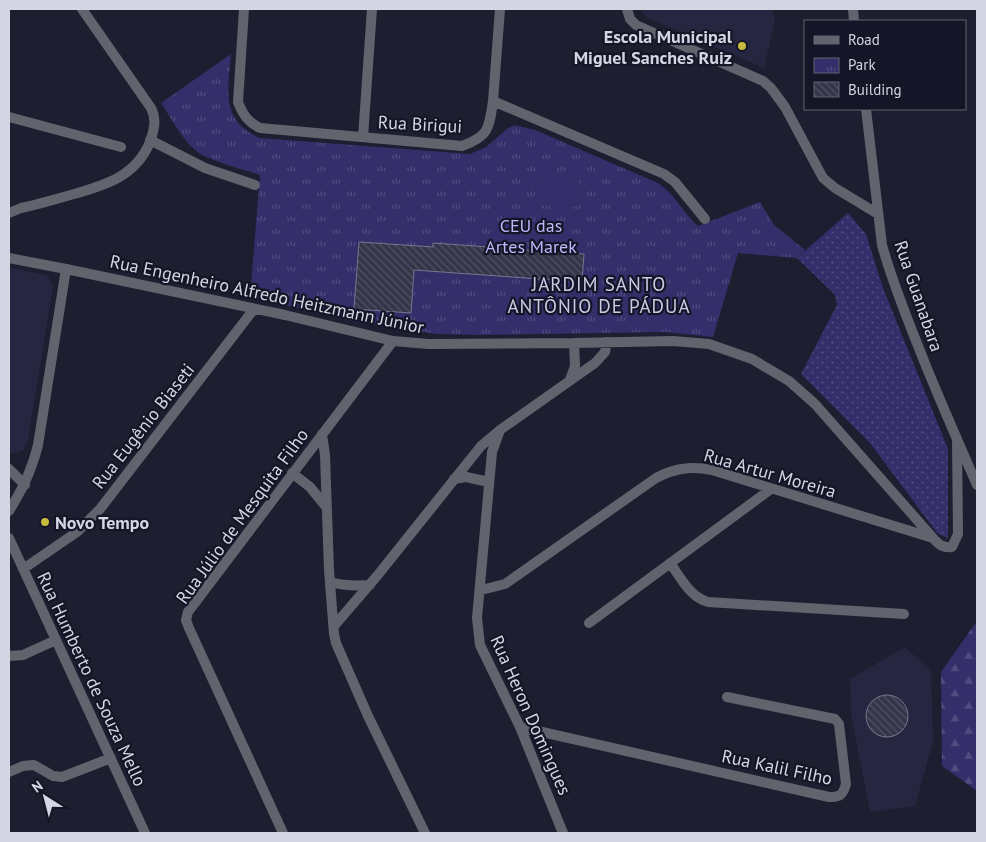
<svg xmlns="http://www.w3.org/2000/svg" width="986" height="842" viewBox="0 0 986 842" font-family="'PT Sans',sans-serif">
	<style>
		.built { fill: #272640 }
		.grass { fill: url(#grass-dots) }
		.forest { fill: url(#forest-firs) }
		.park { fill: url(#park-tufts) }
		.pitch { fill: #342e6a }
		.building { fill: url(#building-back-hatch); stroke: #76768e }
		.lines { fill: none; stroke-linecap: round; stroke-linejoin: round }
		.minor { stroke: #62636d; stroke-width: 10 }
		.tertiary { stroke: #62636d; stroke-width: 10 }
		.poi-dot { fill: #c6bb3c; stroke: #151527; stroke-width: 2 }
		.labels { text-anchor: middle; dominant-baseline: central; stroke-width: 4.5; stroke-linejoin: round; paint-order: stroke }
		.poi-label { font-size: 18px; font-weight: bold; fill: #d5d6e3; stroke: #151527; text-anchor: end }
		.street-label { font-size: 18px; fill: #d5d6e3; stroke: #151527 }
		.park-label { font-size: 18px; fill: #bbbafc; stroke: #151527 }
		.neighbourhood-label { font-size: 19px; letter-spacing: 1px; fill: #c9cae4; stroke: #151527 }
	</style>
	<defs>
		<pattern id="grass-dots" width="8" height="8" patternUnits="userSpaceOnUse" patternTransform="scale(1.25)"><rect width="8" height="8" fill="#342e6a"/><path d="M2 2h.1M6 6h.1" fill="none" stroke="#504c7f" stroke-width="1.8" stroke-linecap="round"/></pattern>
		<pattern id="forest-firs" width="22" height="20" patternUnits="userSpaceOnUse" patternTransform="scale(1.25)"><rect width="22" height="20" fill="#342e6a"/><path d="M5 1l3.5 6h-7zM16 11l3.5 6h-7z" fill="#504c7f"/></pattern>
		<pattern id="park-tufts" width="24" height="20" patternUnits="userSpaceOnUse" patternTransform="scale(1.25)"><rect width="24" height="20" fill="#342e6a"/><path d="M3 7l-1-3M5 7V3M7 7l1-3M15 17l-1-3M17 17v-4M19 17l1-3" fill="none" stroke="#504c7f"/></pattern>
		<pattern id="building-back-hatch" width="6" height="6" patternUnits="userSpaceOnUse" patternTransform="scale(1.25)"><rect width="6" height="6" fill="#35354a"/><path d="M-1 5l2 2M0 0l6 6M5-1l2 2" fill="none" stroke="#515264"/></pattern>
	</defs>
	<rect width="100%" height="100%" fill="#1e1e31"/>
	<path class="built" d="M640,9H772L775,21L764,68L646,17Z
		M9,267L48,276L53,287L28,440L24,450L15,453H9Z
		M905,647L931,671L933,742L915,806L870,812L851,714L850,679Z"/>
	<path class="grass" d="M848,213L866,234L883,288L948,449V538L938,534L870,443L801,374L837,305L835,295L797,258Z"/>
	<path class="forest" d="M977,621V791L942,766L941,672Z"/>
	<path class="park" d="M231,54C228,90 220,121 260,138L470,154L486,147L507,129L514,125L535,130L658,183C676,195 682,212 698,226L760,202L774,225L805,250L797,258L738,253L713,337L665,332L480,335L437,334L356,322L250,297L260,175C243,169 208,161 195,150C181,138 172,119 161,103Z"/>
	<path class="pitch" d="M536,177L579,178L578,207L534,205Z
		M665,298H677V309H692L691,324L648,322L649,307L664,308Z"/>
	<path class="building" d="M359,242L433,247V243L584,254L582,282L414,270L411,313L354,309Z
		M866 716a21 21 0 1 1 42 0a21 21 0 1 1-42 0Z"/>
	<g class="lines">
		<path class="minor" d="M244,9L238,102C243,115 248,122 260,128L462,146C489,136 489,129 493,101L664,174L675,182L705,219
			M627,9L630,19L636,25L763,81L771,88L785,107L823,178L835,188L878,214
			M853,9L854,21
			M493,101L500,9
			M866,109L882,245C893,285 909,323 924,361C941,403 959,444 977,485
			M9,117L121,147
			M363,137L372,9
			M150,140L205,168L255,185
			M66,269L285,315L393,341L428,344L574,343L673,341L709,344L752,359L789,381L815,404L933,538C939,545 943,548 952,547L958,534L957,441
			M570,380L575,366L574,343
			M500,430L492,452L477,618L480,645L520,727L563,833
			M322,434L325,455L329,570L334,634L336,643L368,716L425,833
			M9,469L25,485
			M292,473L310,487L327,508
			M454,479L466,477L489,482
			M9,538L145,833
			M670,563C681,578 690,597 708,602L904,614
			M23,569L77,532L100,509L254,309
			M330,582C344,586 355,586 370,585
			M481,590L505,584L656,478C675,468 691,466 712,470L933,538
			M589,623L771,489
			M334,626L377,576L481,446L500,430L595,363L605,352L607,342
			M9,656L23,655L56,640
			M520,727L829,797C840,797 843,795 846,784L839,724L835,719L727,697
			M9,772L23,766L34,765L53,776L62,777L111,758
			M283,833L189,628L186,620L188,612L393,341"/>
		<path class="tertiary" d="M9,213L21,208C39,204 56,199 74,194C106,185 136,176 150,142C154,130 157,120 151,108L82,9
			M9,258L66,269L38,445C31,472 23,488 9,511"/>
	</g>
	<g class="poi-dot">
		<circle cx="742" cy="46" r="5"/>
		<circle cx="45" cy="522" r="5"/>
	</g>
	<g class="labels">
		<g class="poi-label">
			<text x="732" y="36">Escola Municipal<tspan x="732" dy="21">Miguel Sanches Ruiz</tspan></text>
			<text x="55" y="522" text-anchor="start">Novo Tempo</text>
		</g>
		<g class="street-label">
			<text transform="translate(420 124) rotate(3)">Rua Birigui</text>
			<text transform="translate(267 294) rotate(12)">Rua Engenheiro Alfredo Heitzmann Júnior</text>
			<text transform="translate(919 296) rotate(71)">Rua Guanabara</text>
			<text transform="translate(143 426) rotate(-52)">Rua Eugênio Biaseti</text>
			<text transform="translate(770 473) rotate(16)">Rua Artur Moreira</text>
			<text transform="translate(242 516) rotate(-54)">Rua Júlio de Mesquita Filho</text>
			<text transform="translate(92 679) rotate(65)">Rua Humberto de Souza Mello</text>
			<text transform="translate(531 715) rotate(66)">Rua Heron Domingues</text>
			<text transform="translate(777 767) rotate(12)">Rua Kalil Filho</text>
		</g>
		<g class="park-label">
			<text x="531" y="225">CEU das<tspan x="531" dy="21">Artes Marek</tspan></text>
		</g>
		<g class="neighbourhood-label">
			<text x="599" y="284">JARDIM SANTO<tspan x="599" dy="22">ANTÔNIO DE PÁDUA</tspan></text>
		</g>
	</g>
	<rect width="986" height="842" fill="none" stroke="#d5d6e3" stroke-width="20"/>
	<rect x="804" y="20" width="162" height="90" fill="#151527" stroke="#626272"/>
	<rect x="814" y="36" width="25" height="8" fill="#62636d" stroke="#626272"/>
	<text x="848" y="45" font-size="15" fill="#d5d6e3">Road</text>
	<rect x="814" y="58" width="25" height="15" fill="url(#park-tufts)" stroke="#626272"/>
	<text x="848" y="70" font-size="15" fill="#d5d6e3">Park</text>
	<rect x="814" y="82" width="25" height="15" fill="url(#building-back-hatch)" stroke="#626272"/>
	<text x="848" y="95" font-size="15" fill="#d5d6e3">Building</text>
	<g transform="translate(45 797) rotate(324)" stroke="#151527" stroke-width="4" paint-order="stroke">
	<path d="M0-4L9 19L0 12L-9 19Z" fill="#d5d6e3"/>
	<text y="-8" font-size="14" font-weight="bold" text-anchor="middle" fill="#d5d6e3">N</text>
	</g>
</svg>
